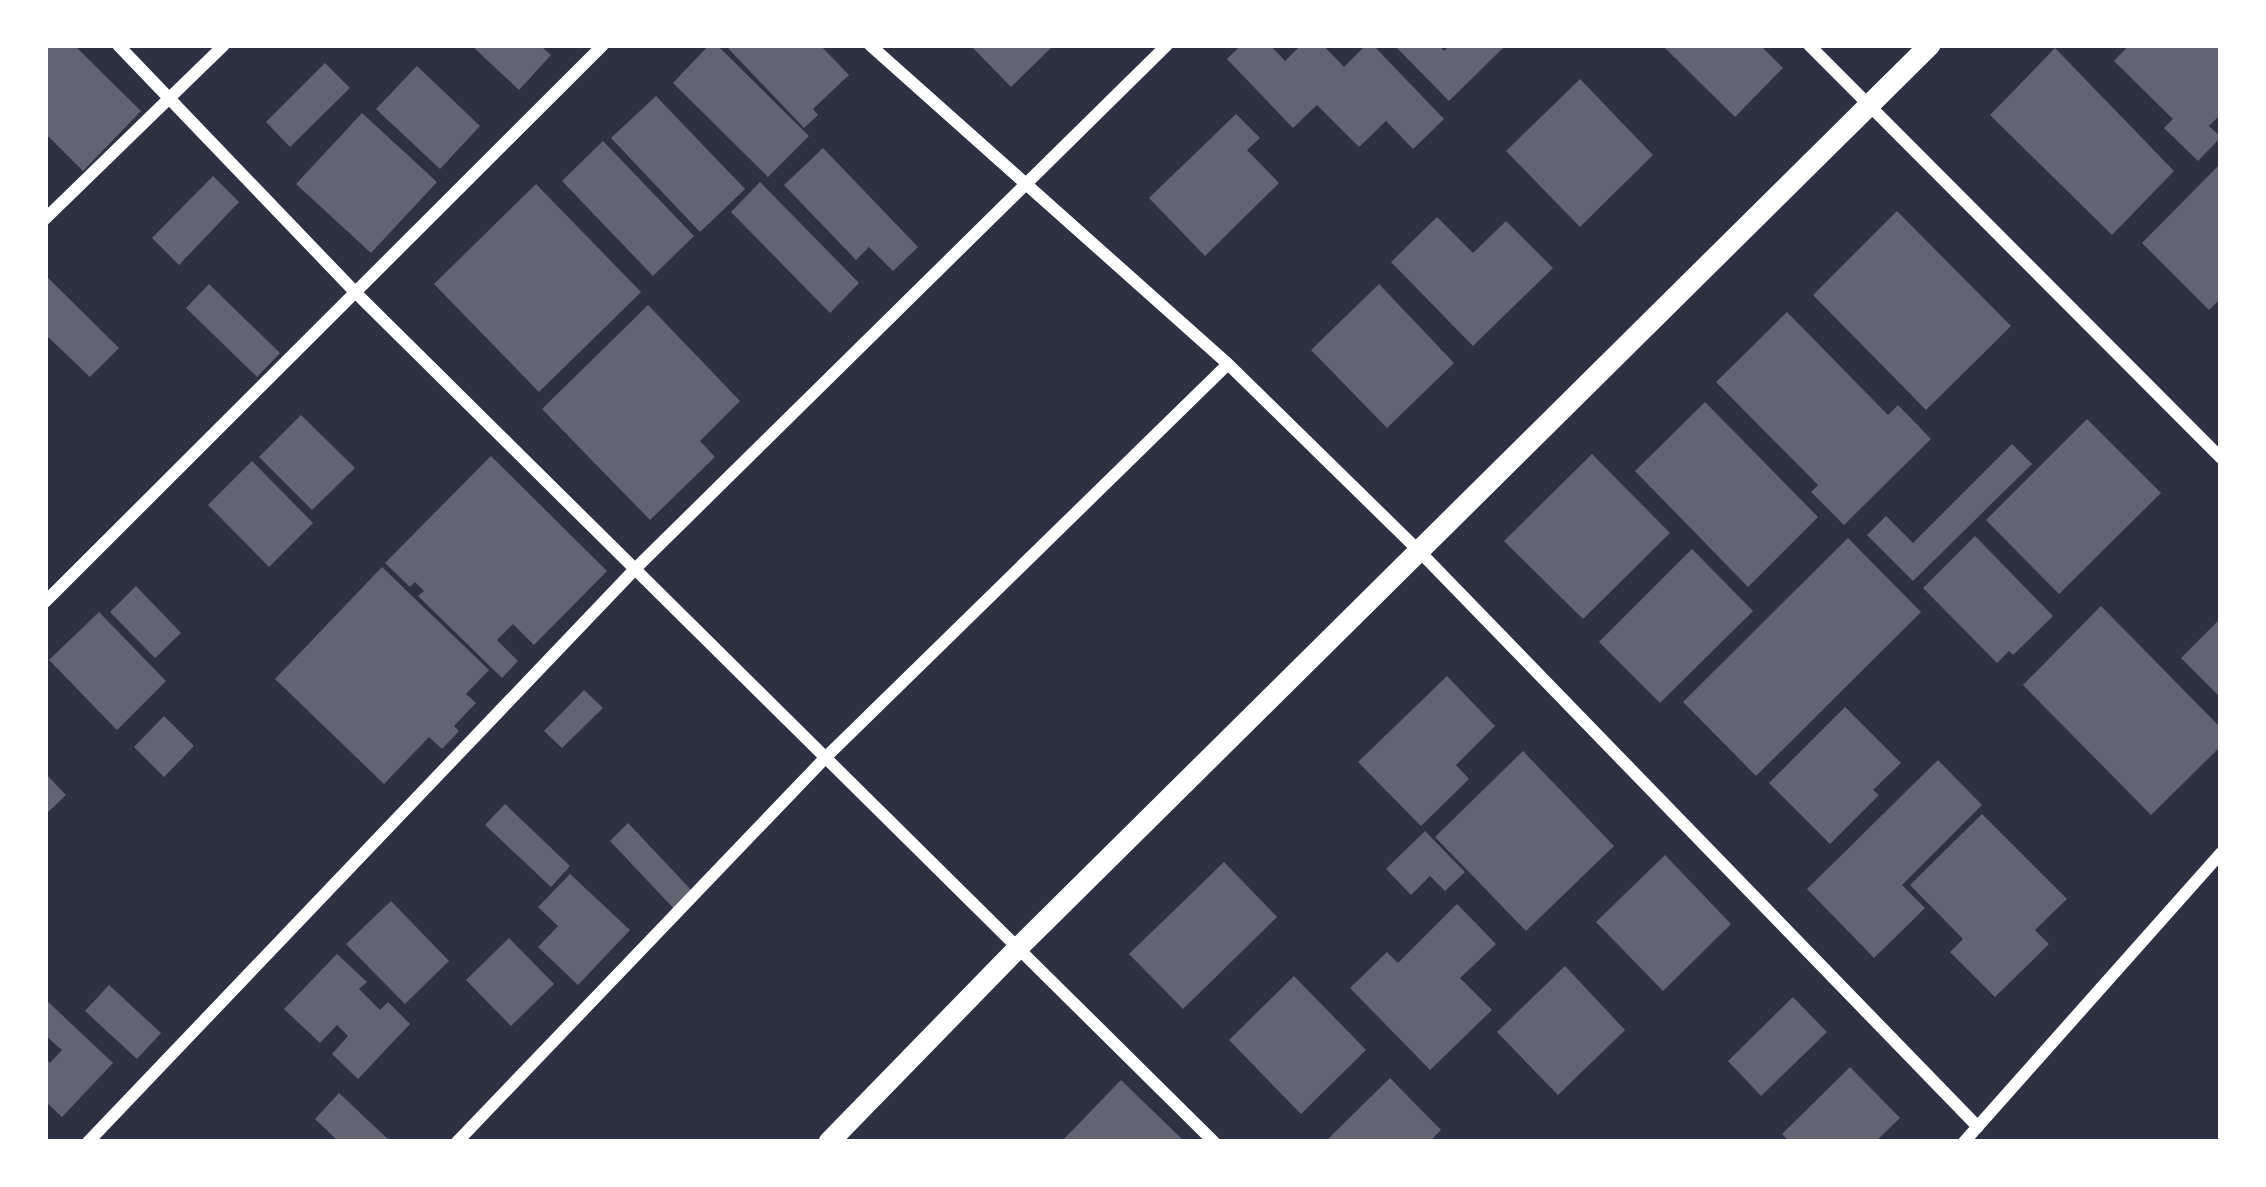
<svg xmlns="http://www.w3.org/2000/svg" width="2266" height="1187" viewBox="0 0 2266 1187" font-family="'Golos Text',sans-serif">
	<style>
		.building { fill: #626471 }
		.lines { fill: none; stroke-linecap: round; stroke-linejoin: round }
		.minor { stroke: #fff; stroke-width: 12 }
		.tertiary { stroke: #fff; stroke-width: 21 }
	</style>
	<rect width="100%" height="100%" fill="#2d3142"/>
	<path class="building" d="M49,45H74L141,111L83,171L45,133V49Z
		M471,45H540L551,55L519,90Z
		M709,45H717L809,136L768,177L673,83Z
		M725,45H820L849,75L813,109L818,115L804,128Z
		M970,45H1054L1011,87Z
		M1241,45H1270L1285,61L1301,45H1323L1344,67L1366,45H1373L1444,119L1413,149L1386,121L1359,147L1317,105L1293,128L1227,59Z
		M1394,45H1439L1444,51L1450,45H1506L1449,101Z
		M1662,45H1760L1783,68L1735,117Z
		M2129,45H2221V114L2209,126L2221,137L2198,161L2164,128L2173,119L2114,61Z
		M2055,48L2174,171L2112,235L1990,115Z
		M325,63L350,88L290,147L266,122Z
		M417,66L480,126L440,169L376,109Z
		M1580,79L1653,155L1580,227L1506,151Z
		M656,96L745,189L700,232L611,138Z
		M362,113L437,182L371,253L296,184Z
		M1236,114L1260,138L1247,150L1279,183L1205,256L1149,198Z
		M603,141L694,236L653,276L562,181Z
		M823,148L918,247L893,271L869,247L856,260L784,185Z
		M2221,163V298L2209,310L2142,243Z
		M213,176L239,202L179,265L152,238Z
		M760,182L859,283L830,313L731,212Z
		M536,184L641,292L539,392L434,284Z
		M1897,211L2011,326L1926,410L1813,295Z
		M1437,217L1473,253L1506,221L1553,268L1473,346L1391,262Z
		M45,275L119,348L90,377L45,334Z
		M209,284L280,353L257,377L186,308Z
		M1379,284L1454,363L1387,428L1311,350Z
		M648,305L740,401L700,441L715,457L650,520L542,409Z
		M1787,312L1888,415L1898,405L1931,439L1844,525L1811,492L1818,485L1716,382Z
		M1705,402L1818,517L1748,587L1635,471Z
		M301,415L355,468L312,510L259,457Z
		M2087,419L2161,493L2059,594L1986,520Z
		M2012,444L2032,464L1913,581L1867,535L1886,516L1913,543Z
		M1592,454L1670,533L1583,619L1504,541Z
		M491,456L607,571L534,645L513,624L497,640L518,661L502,678L418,596L424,591L415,582L410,587L385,563Z
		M252,461L313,523L269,567L208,505Z
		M1975,536L2053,616L2013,655L2009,651L1997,663L1923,588Z
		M1848,538L1921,612L1756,776L1683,702Z
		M1692,549L1753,611L1660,703L1599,642Z
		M382,567L489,670L466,694L476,703L454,726L459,731L442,749L429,737L384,784L275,679Z
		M136,586L181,633L155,658L110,612Z
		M2101,606L2221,728V746L2151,815L2023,685Z
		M99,612L166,681L117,730L49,660Z
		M2221,618V698L2181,658Z
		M1447,676L1495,726L1456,765L1469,779L1421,826L1358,762Z
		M584,690L603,708L562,748L544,731Z
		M1845,707L1901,763L1873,790L1879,795L1830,844L1769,783Z
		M164,716L194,746L164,777L134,747Z
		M1523,751L1614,846L1526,931L1435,837Z
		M1938,760L1982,805L1902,885L1925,908L1874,958L1807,889Z
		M45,773L66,795L45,815Z
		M505,804L570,866L551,887L485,825Z
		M1982,814L2067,899L2035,930L2049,944L1995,997L1950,952L1963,939L1910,885Z
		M628,823L695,894L676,911L610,841Z
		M1425,831L1465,872L1445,891L1430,876L1411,895L1386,869Z
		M1665,855L1731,924L1663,991L1596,922Z
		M1224,862L1277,917L1183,1009L1129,954Z
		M570,874L630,930L578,985L538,947L558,926L538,907Z
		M391,901L449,961L405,1004L346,944Z
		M1457,904L1496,944L1460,978L1492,1010L1430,1070L1350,988L1387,952L1398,963Z
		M509,938L554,984L511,1026L466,980Z
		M337,954L367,982L359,989L380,1010L388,1002L410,1024L358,1079L332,1054L348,1036L337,1025L320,1043L284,1009Z
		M1565,966L1625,1030L1558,1095L1497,1032Z
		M1294,976L1366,1050L1301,1114L1229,1040Z
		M109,985L161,1033L137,1059L85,1011Z
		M1793,997L1827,1032L1761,1096L1728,1061Z
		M45,999L113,1063L62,1117L45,1101V1058L50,1063L62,1050L45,1035Z
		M1850,1067L1900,1118L1875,1142H1790L1782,1134Z
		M1390,1078L1441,1130L1429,1142H1325Z
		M1121,1080L1185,1142H1061Z
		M339,1093L391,1142H339L315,1119Z"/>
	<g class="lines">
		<path class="minor" d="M118,45L355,292L1214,1142
			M870,45L1228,364L1420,552L1978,1127
			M1809,45L2221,458
			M45,219L224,45
			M45,602L603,45
			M88,1142L636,568L1167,45
			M457,1142L825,758L1228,364
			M1964,1142L2221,853"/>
		<path class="tertiary" d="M829,1142L1018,948L1930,45"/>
	</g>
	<rect width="2266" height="1187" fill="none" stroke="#ffffff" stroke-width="96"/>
</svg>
